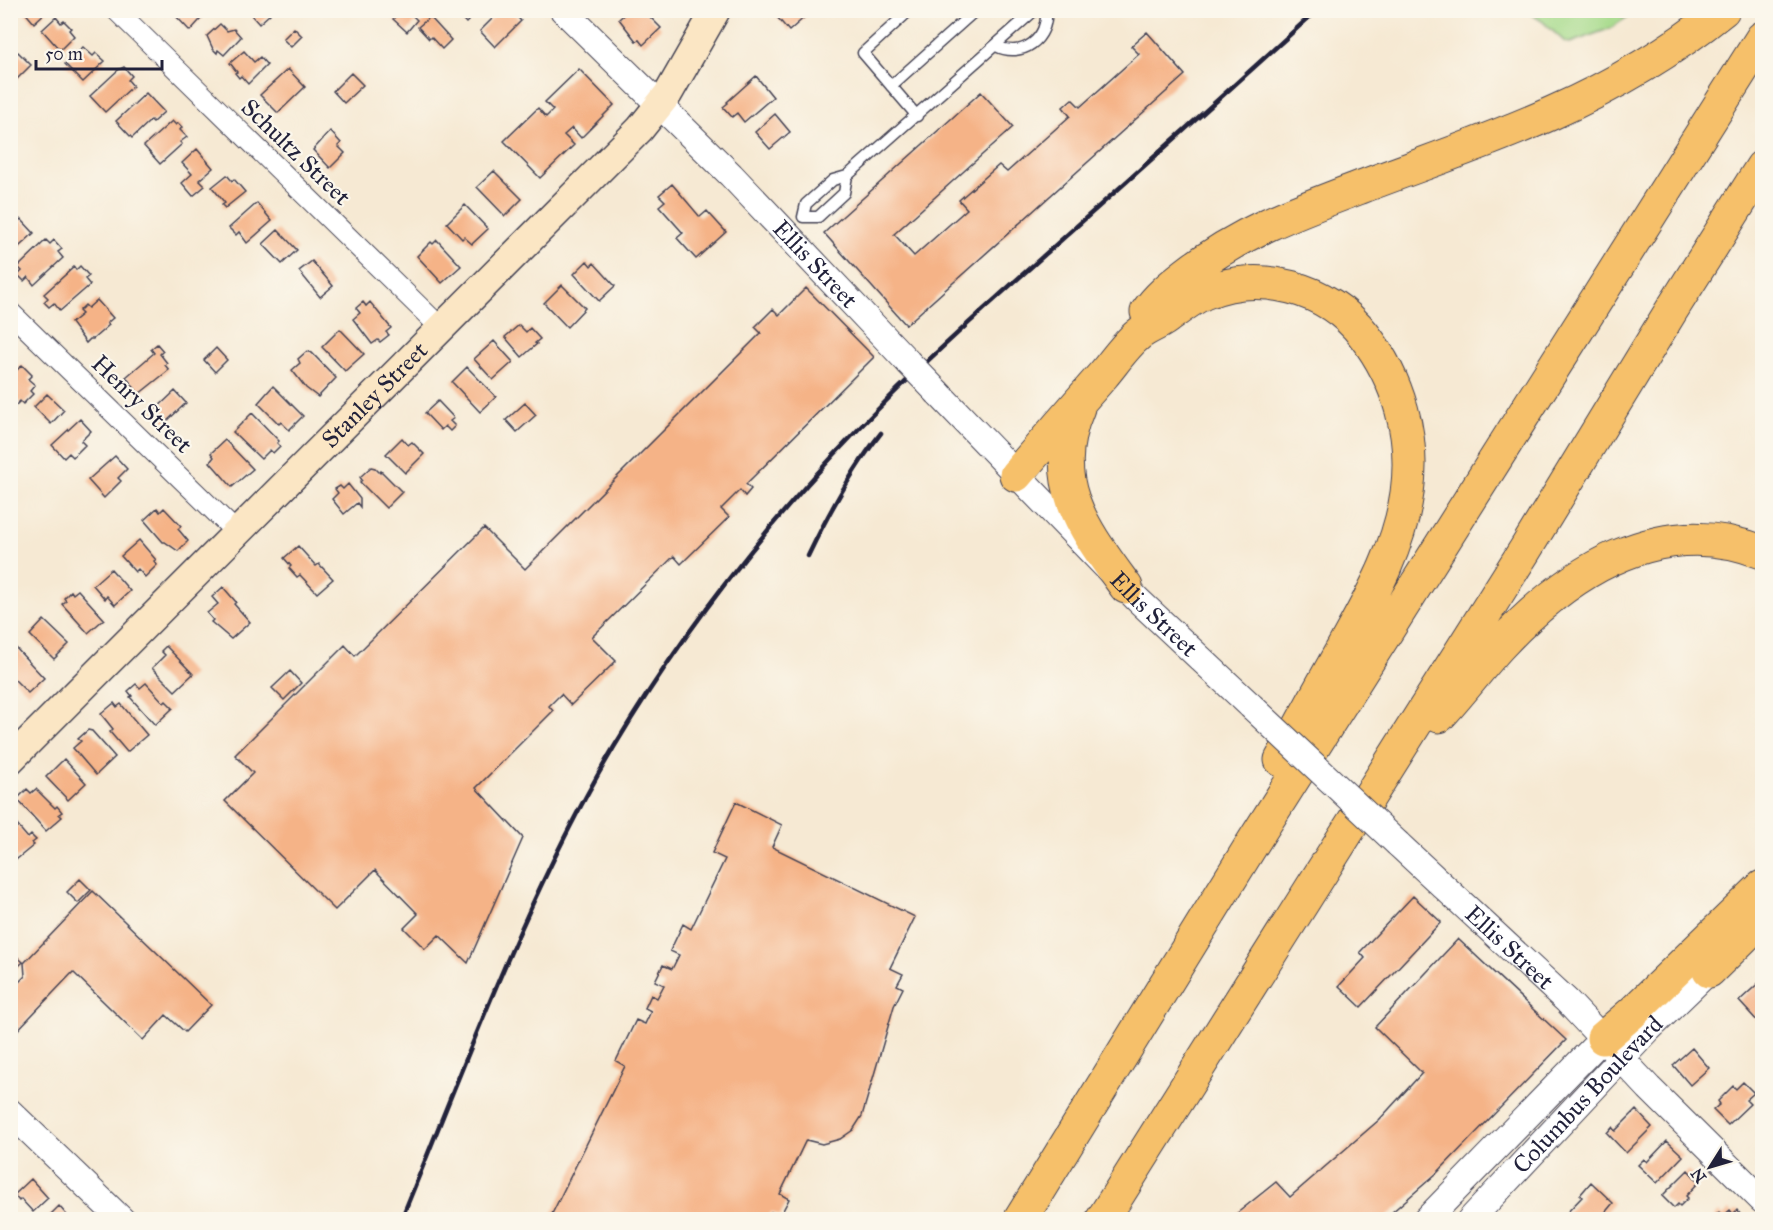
<svg xmlns="http://www.w3.org/2000/svg" width="1773" height="1230" viewBox="0 0 1773 1230" font-family="'IM FELL Great Primer',serif">
	<style>
		.green { fill: #a6da8a; stroke: #647e62; stroke-width: 1.5 }
		.building { fill: #f5b387 }
		.lines { fill: none; stroke-linecap: round; stroke-linejoin: round }
		.service-casing { stroke: #424052; stroke-width: 13 }
		.minor-casing { stroke: #424052; stroke-width: 22 }
		.tertiary-casing { stroke: #424052; stroke-width: 28 }
		.secondary-casing { stroke: #424052; stroke-width: 31 }
		.motorway-casing { stroke: #424052; stroke-width: 35 }
		.service { stroke: #fff; stroke-width: 10 }
		.minor { stroke: #fff; stroke-width: 20 }
		.tertiary { stroke: #fff; stroke-width: 26 }
		.secondary { stroke: #fbe6c4; stroke-width: 28 }
		.motorway { stroke: #f6c06b; stroke-width: 33 }
		.rail { stroke: #22223b; stroke-width: 4.5 }
		.tertiary-bridge-casing { stroke: #424052; stroke-width: 28; stroke-linecap: butt }
		.tertiary-bridge { stroke: #fff; stroke-width: 26 }
		.labels { text-anchor: middle; dominant-baseline: central; stroke-width: 4.5; stroke-linejoin: round; paint-order: stroke }
		.street-label { font-size: 24px; fill: #22223b; stroke: #fbf7ec }
	</style>
	<rect width="100%" height="100%" fill="#fbf7ec"/>
	<filter id="ink" filterUnits="userSpaceOnUse"><feTurbulence type="fractalNoise" baseFrequency=".0167" numOctaves="2"/><feDisplacementMap in="SourceGraphic" scale="12" xChannelSelector="R" yChannelSelector="G"/><feConvolveMatrix kernelMatrix="1 2 1 2 8 2 1 2 1" color-interpolation-filters="sRGB"/></filter>
	<filter id="wash" filterUnits="userSpaceOnUse"><feTurbulence type="fractalNoise" baseFrequency=".008" numOctaves="4" result="noise"/><feDisplacementMap in="SourceGraphic" scale="24" xChannelSelector="R" yChannelSelector="G"/><feGaussianBlur stdDeviation="1.35" result="paint"/><feColorMatrix in="noise" values="0 0 0 0 0 0 0 0 0 0 0 0 0 0 0 0 0 1.4 0 .05"/><feComposite in="paint" operator="in"/></filter>
	<g filter="url(#wash)">
		<rect width="100%" height="100%" fill="#f6e9d3"/>
		<path class="green" d="M1526,11H1636L1611,28L1570,43L1565,42L1542,21Z"/>
		<g id="blocks">
			<path class="building" d="M23,10H48L34,23Z
				M177,10H209L190,31L174,14Z
				M257,10H267L270,14L259,24L252,16Z
				M401,10H407L417,20L407,32L393,19Z
				M454,10H479L466,23Z
				M501,10H511L521,21L495,47L480,31Z
				M629,10H643L661,28L643,45L639,40L636,41L619,19Z
				M771,10H802L807,15L789,31Z
				M56,17L61,23L64,21L71,28L69,30L74,36L60,50L42,30Z
				M430,17L451,40L442,49L431,37L429,39L418,27Z
				M220,24L227,31L234,29L241,37L224,55L218,50L217,53L213,49L207,36Z
				M294,28L302,36L291,47L283,39Z
				M1147,32L1185,75L906,325L824,233L981,92L1013,127L894,234L914,256L967,209L959,200L999,165L1007,172L1070,116L1063,107L1072,99L1080,107L1139,54L1131,46Z
				M83,47L93,56L96,53L105,61L83,82L65,64Z
				M244,51L254,62L260,57L267,65L248,84L241,76L239,78L235,73L237,72L230,63Z
				M18,52L31,65L17,79L10,72V59Z
				M124,67L132,76L128,80L133,86L105,112L90,96L118,70Z
				M288,69L305,87L278,113L260,95Z
				M579,69L614,105L581,138L572,128L564,135L574,145L540,178L504,141L538,108L546,117L553,110L545,102Z
				M351,73L363,85L344,103L333,91Z
				M756,76L773,97L744,122L737,113L732,117L723,107L728,103L727,102Z
				M146,93L164,112L153,122L151,120L132,138L116,121Z
				M775,114L790,132L770,149L755,132Z
				M172,121L176,125L178,123L182,127L180,130L187,137L180,142L182,144L160,164L144,146Z
				M330,131L341,143L338,146L345,153L330,168L313,150Z
				M197,149L213,168L199,180L205,186L193,196L182,183L192,174L182,163Z
				M494,171L522,199L505,216L477,187Z
				M227,175L232,181L234,179L245,192L225,208L222,205L225,203L212,187Z
				M672,184L700,217L707,211L726,232L696,259L677,238L683,233L659,206L665,201L659,195Z
				M257,203L272,221L247,243L239,232L236,235L229,228Z
				M465,205L488,229L472,244L464,237L462,239L447,223Z
				M10,219L15,224L21,219L34,233L10,255Z
				M278,230L297,250L282,264L263,244Z
				M46,240L50,244L54,240L62,249L58,252L63,258L34,285L28,277L24,281L18,275L22,271L18,267Z
				M437,240L461,266L442,283L417,256L431,242L433,244Z
				M312,261L333,286L320,297L299,271Z
				M587,261L591,266L594,263L615,286L599,301L574,274Z
				M80,266L89,276L85,279L90,285L60,311L54,303L49,307L44,302L48,298L44,294L74,267L76,270Z
				M562,285L585,308L567,327L544,303Z
				M806,288L874,357L746,484L751,489L745,496L740,490L721,509L729,517L681,564L674,556L592,637L616,661L571,705L561,694L549,706L553,711L476,788L523,838L468,963L439,935L425,949L404,928L418,914L375,870L335,910L225,801L253,773L235,755L345,645L355,656L484,528L525,569L761,333L755,327L773,309L779,315Z
				M97,300L113,318L107,323L109,325L93,339H90L86,343L71,323L82,314L79,311L85,305L88,308Z
				M363,302L366,306L370,302L391,328L386,332L389,335L380,342L378,340L372,344L353,319L360,313L356,308Z
				M519,325L526,332L530,328L540,339L535,343L537,344L522,357L505,337Z
				M340,329L364,354L345,371L322,347Z
				M494,341L513,362L493,380L474,359Z
				M157,344L163,351L160,354L167,363L165,365L169,370L139,394L126,377L154,353L151,349Z
				M216,348L227,360L215,372L204,360Z
				M307,351L312,353L336,378L318,397L306,388L292,370L300,363L298,359Z
				M22,365L32,375L28,379L35,385L30,391L33,394L23,404L20,401L15,406L10,401V377Z
				M467,367L496,397L480,412L452,382Z
				M273,386L303,416L289,430L281,422L279,424L258,403Z
				M175,391L186,403L165,423L154,411Z
				M47,394L64,410L51,424L34,407Z
				M438,401L454,418L450,421L455,426L450,431L445,426L441,430L425,413Z
				M525,403L536,415L517,432L506,420Z
				M252,413L279,441L277,443L280,446L273,453L270,450L261,459L233,432Z
				M80,419L91,431L81,441L85,445L73,457L69,453L64,458L52,445Z
				M402,438L408,445L412,442L424,454L405,473L386,454Z
				M225,440L253,469L232,487L210,462L214,457L211,453Z
				M115,456L127,469L118,478L121,481L104,498L88,480Z
				M371,467L375,468L380,473L381,471L402,492L386,508L360,482L362,480L360,477Z
				M348,484L360,499V507L357,503L344,514L332,499L338,493L335,489L340,486L343,489Z
				M157,508L160,512L164,508L181,526L178,529L188,541L178,551L165,542H163L144,520Z
				M139,540L156,560L154,561L157,565L145,577L138,569L135,572L121,556Z
				M298,546L316,566L319,564L333,579L317,593L300,575L297,577L289,568L291,566L284,558Z
				M111,569L130,591L115,605L107,596L105,599L93,585Z
				M223,587L236,602L234,604L250,622L231,639L211,622L213,620L207,613L218,604L212,597Z
				M78,590L104,619L88,633L62,604L66,601L64,598L71,591L73,594Z
				M44,620L69,644L54,659L30,635Z
				M166,646L193,674L175,691L152,668L165,655L161,651Z
				M15,647L44,678L28,693L10,675V651Z
				M290,671L301,683L284,700L272,688Z
				M146,683L164,703L166,701L173,708L155,725L130,697L132,696L128,691L136,684L140,688Z
				M114,703L117,707L121,704L147,735L127,752L110,732L113,729L101,714Z
				M88,730L92,731L115,757L96,775L73,748L81,741L78,739Z
				M64,759L86,783L68,800L46,777Z
				M27,789L31,793L36,789L55,808L57,806L62,812L59,814L62,817L46,831L17,799Z
				M736,802L782,825L772,847L915,917L890,968L903,974L897,985L903,988L894,1006L862,1116L853,1130L840,1139L822,1144L806,1140L780,1194L789,1199L780,1216L771,1212L768,1220H549L625,1066L616,1061L636,1020L645,1024L651,1011L645,1008L651,995L657,998L664,985L655,981L663,965L672,969L679,955L670,951L683,924L691,929L725,859L712,853Z
				M10,817L28,838L31,835L36,840L32,843L34,845L17,859L12,852L10,853Z
				M80,879L91,890L78,903L67,892Z
				M93,891L211,1005L185,1032L166,1015L143,1040L73,972L10,1038V991L25,976L24,963Z
				M1413,896L1441,922L1361,1007L1339,986L1365,958L1360,952Z
				M1458,939L1566,1040L1437,1173L1383,1220H1241L1236,1214L1276,1182L1290,1197L1379,1120L1422,1073L1375,1027Z
				M13,953L23,962L10,974V956Z
				M1762,980V1022L1760,1024L1739,1001Z
				M1692,1048L1709,1068L1690,1085L1673,1065Z
				M1743,1082L1754,1093L1746,1100L1750,1104L1728,1125L1713,1110L1720,1104L1718,1101L1733,1086L1736,1089Z
				M1636,1110L1652,1127L1626,1153L1607,1133L1612,1127L1615,1131Z
				M1667,1141L1683,1156L1657,1183L1638,1165L1644,1159L1647,1162Z
				M1688,1170L1699,1182L1686,1196L1688,1198L1680,1206L1678,1204L1674,1208L1662,1196Z
				M31,1179L48,1198L33,1212L21,1199L19,1201L14,1195Z
				M1591,1182L1613,1203L1603,1215L1605,1217L1602,1220H1560L1582,1197L1580,1195Z
				M59,1206L71,1220H45Z
				M1730,1210L1733,1214L1737,1210L1745,1220H1716L1714,1217L1719,1212L1723,1216Z"/>
		</g>
	</g>
	<g filter="url(#ink)">
		<use href="#blocks" fill-opacity="0" stroke="#424052" stroke-width="1.5"/>
		<g class="lines">
			<g class="service-casing">
				<path id="service" d="M910,10L863,53L917,116
					M996,46C1022,59 1049,39 1046,10
					M891,86L976,10
					M847,176L844,193L818,217H803L806,204L833,180L847,176L1035,10"/>
			</g>
			<g class="minor-casing">
				<path id="minor" d="M116,10L441,328
					M10,312L237,533"/>
			</g>
			<g class="tertiary-casing">
				<g id="tertiary">
					<path id="s1" d="M563,10L731,175L908,362"/>
					<path id="s2" d="M938,393L1138,600L1251,706"/>
					<path id="s3" d="M1398,844L1567,1001L1649,1088L1762,1200"/>
					<path d="M10,1112L122,1220"/>
					<path d="M1426,1220L1603,1038"/>
					<path id="s4" d="M1470,1220L1648,1030L1709,971"/>
				</g>
			</g>
			<g class="secondary-casing">
				<g id="secondary">
					<path id="s5" d="M10,760L640,129L668,94L716,10"/>
				</g>
			</g>
			<g class="motorway-casing">
				<path id="motorway" d="M1147,312C1157,297 1172,285 1186,274C1240,232 1297,211 1361,187C1424,163 1490,141 1552,113C1613,86 1671,52 1723,10
					M1078,408C1046,482 1084,529 1126,587
					M1016,475C1045,441 1074,408 1103,375C1114,362 1126,344 1139,334C1146,328 1155,325 1163,320C1177,310 1189,300 1204,293C1260,269 1328,288 1364,335C1399,380 1415,437 1407,493C1399,550 1370,599 1343,648C1322,685 1302,722 1281,760
					M1439,716C1460,694 1478,669 1499,646C1568,572 1659,512 1762,552
					M1709,971L1762,919
					M1603,1038L1632,1013L1762,887
					M1020,1220L1252,844L1762,38
					M1102,1220L1525,550L1671,311L1762,167"/>
			</g>
			<use href="#service" class="service"/>
			<use href="#minor" class="minor"/>
			<use href="#tertiary" class="tertiary"/>
			<use href="#secondary" class="secondary"/>
			<use href="#motorway" class="motorway"/>
			<path class="rail" d="M808,556C829,512 851,471 881,433
				M401,1220C467,1060 526,895 614,747C691,618 786,500 892,395C949,339 1010,286 1069,233C1152,159 1235,85 1317,10"/>
			<g class="tertiary-bridge-casing">
				<path id="tertiary-bridge" d="M908,362L938,393
					M1251,706L1398,844"/>
			</g>
			<use href="#tertiary-bridge" class="tertiary-bridge"/>
		</g>
	</g>
	<g class="labels">
		<g class="street-label">
			<text transform="translate(296 152) rotate(44)">Schultz Street</text>
			<text stroke="none"><textPath href="#s1" startOffset="358">Ellis Street</textPath></text>
			<text stroke="none"><textPath href="#s5" startOffset="516">Stanley Street</textPath></text>
			<text transform="translate(142 404) rotate(44)">Henry Street</text>
			<text stroke="none"><textPath href="#s2" startOffset="309">Ellis Street</textPath></text>
			<text stroke="none"><textPath href="#s3" startOffset="152">Ellis Street</textPath></text>
			<text stroke="none"><textPath href="#s4" startOffset="172">Columbus Boulevard</textPath></text>
		</g>
	</g>
	<rect width="1773" height="1230" fill="none" stroke="#fbf7ec" stroke-width="36"/>
	<g transform="translate(1710 1167) rotate(233)" stroke="#fbf7ec" stroke-width="4.5" paint-order="stroke">
	<path d="M0-4.5L10 22L0 15L-10 22Z" fill="#22223b"/>
	<text y="-9" font-size="16" font-weight="bold" text-anchor="middle" fill="#22223b">N</text>
	</g>
	<path d="M36 60v9h126v-9" fill="none" stroke="#22223b" stroke-width="3"/>
	<text x="45" y="60" font-size="18" fill="#22223b" stroke="#fbf7ec" stroke-width="4.5" paint-order="stroke">50 m</text>
</svg>
